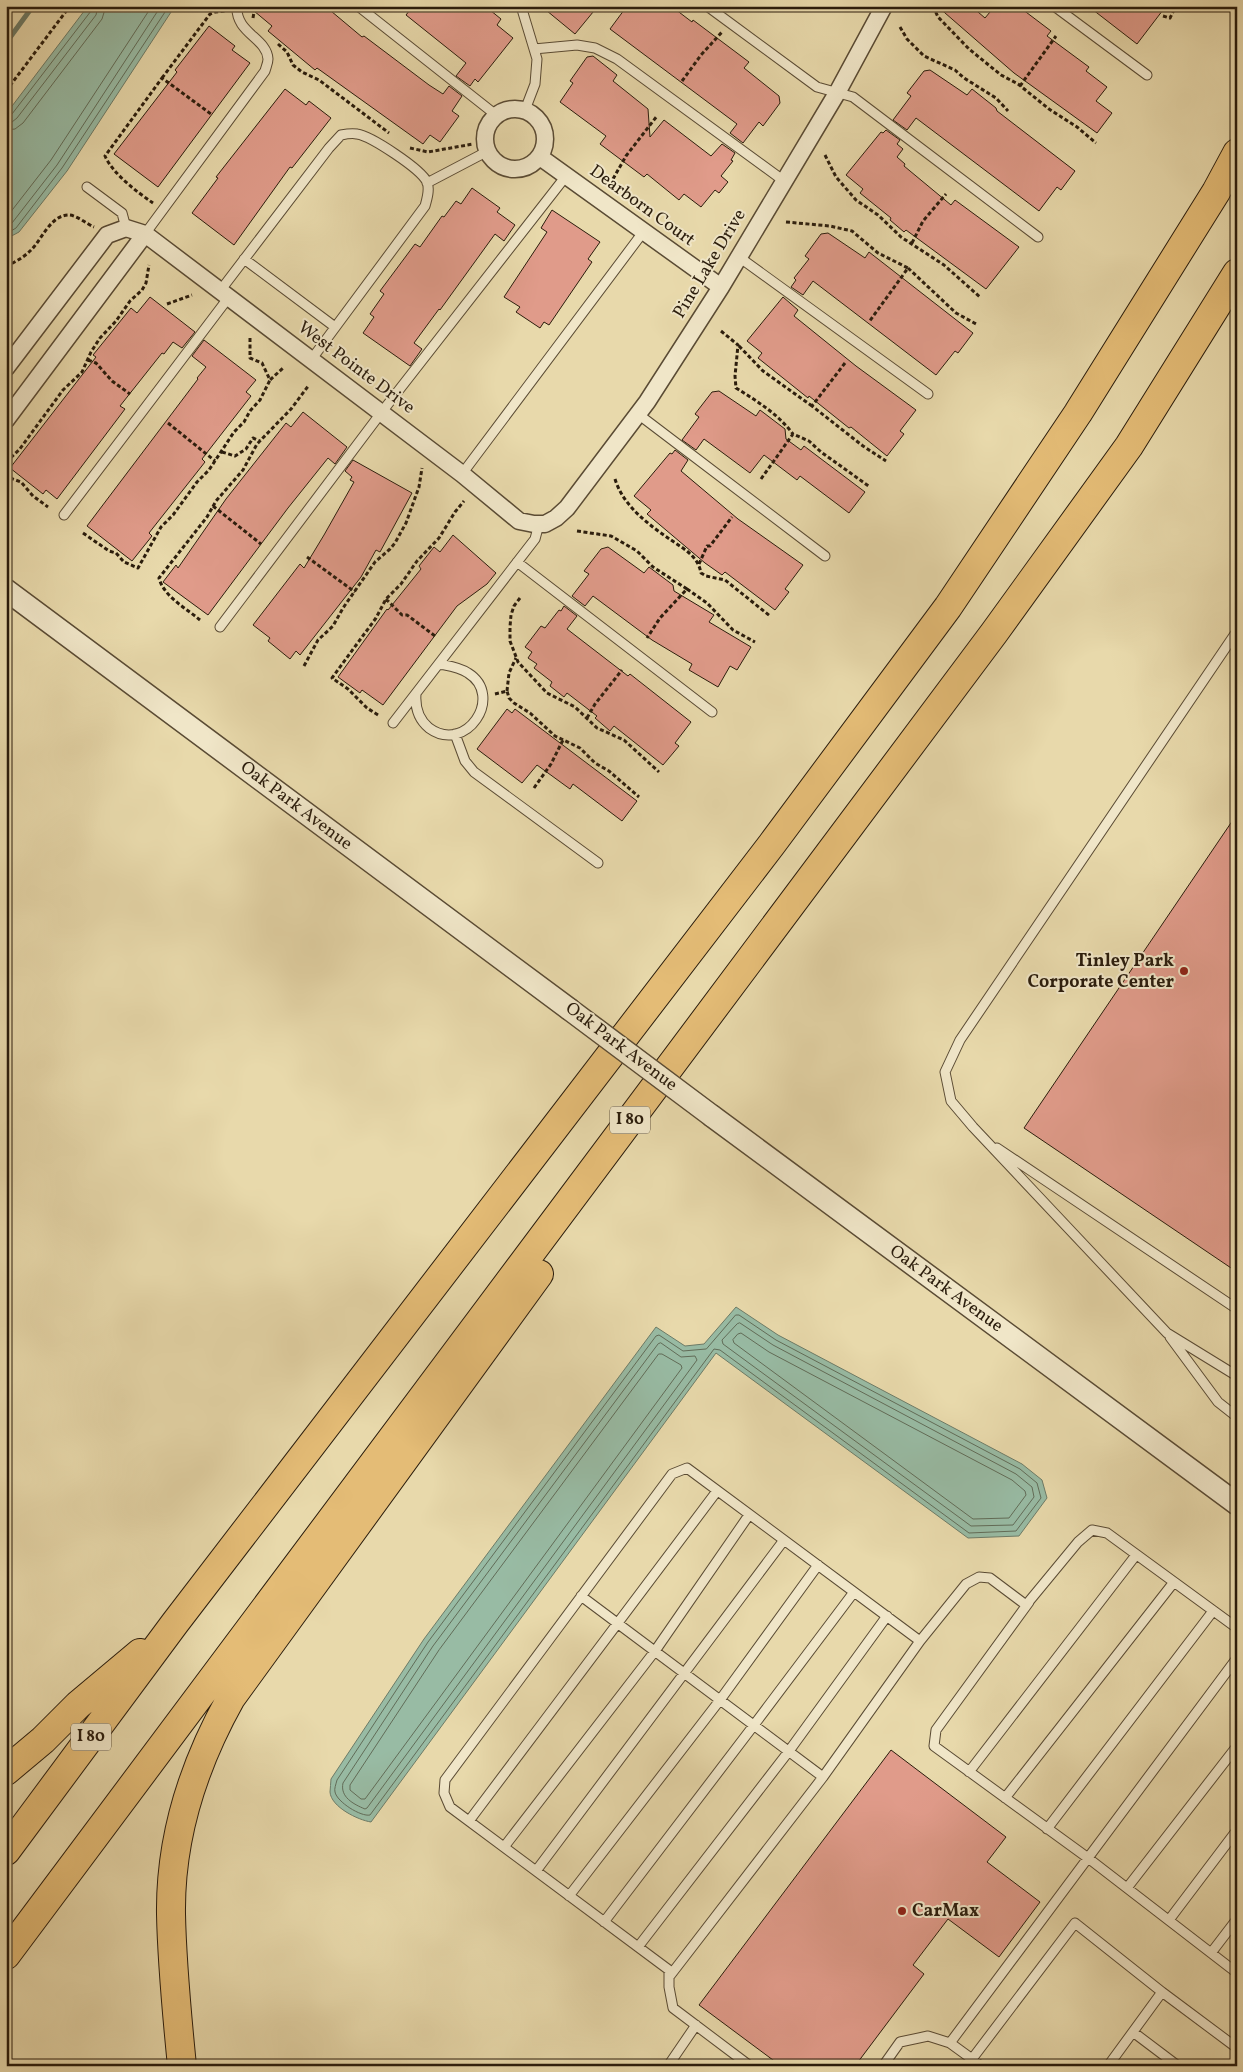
<svg xmlns="http://www.w3.org/2000/svg" width="1243" height="2072" viewBox="0 0 1243 2072" font-family="Vollkorn,serif">
	<style>
		.water { fill: #98bba4; stroke: #6c7b67 }
		.lines { fill: none; stroke-linecap: round; stroke-linejoin: round }
		.shore { stroke: #616c58; stroke-width: 1 }
		.stream { stroke: #6c7b67; stroke-width: 5 }
		.building { fill: #e09b8a; stroke: #2a1c0c }
		.service-casing { stroke: #5a4b34; stroke-width: 11 }
		.minor-casing { stroke: #5a4b34; stroke-width: 19 }
		.tertiary-casing { stroke: #5a4b34; stroke-width: 24 }
		.motorway-casing { stroke: #2a1c0c; stroke-width: 30 }
		.path { stroke: #2a1c0c; stroke-width: 3; stroke-dasharray: 4 2.5; stroke-linecap: butt }
		.service { stroke: #f0e6c8; stroke-width: 9 }
		.minor { stroke: #f0e6c8; stroke-width: 16 }
		.tertiary { stroke: #f0e6c8; stroke-width: 21 }
		.motorway { stroke: #e4bc76; stroke-width: 28 }
		.tertiary-bridge-casing { stroke: #5a4b34; stroke-width: 24; stroke-linecap: butt }
		.tertiary-bridge { stroke: #f0e6c8; stroke-width: 21 }
		.poi-dot { fill: #8f2418; stroke: #f0e6c8; stroke-width: 2 }
		.labels { text-anchor: middle; dominant-baseline: central; stroke-width: 4; stroke-linejoin: round; paint-order: stroke }
		.shield { fill: #f0e6c8; stroke: #655944; stroke-width: 1 }
		.shield-label { font-size: 16px; font-weight: bold; fill: #2a1c0c }
		.street-label { font-size: 18px; fill: #2a1c0c; stroke: #f0e6c8 }
		.poi-label { font-size: 18px; font-weight: bold; fill: #2a1c0c; stroke: #f0e6c8; text-anchor: end }
	</style>
	<rect width="100%" height="100%" fill="#e8d9ab"/>
	<filter id="stains"><feTurbulence type="fractalNoise" baseFrequency=".004" numOctaves="4"/><feColorMatrix values="0 0 0 0 .2 0 0 0 0 .09 0 0 0 0 .02 0 0 0 .5 -.17"/></filter>
	<radialGradient id="worn" r=".72"><stop offset=".6" stop-color="#630" stop-opacity="0"/><stop offset="1" stop-color="#630" stop-opacity=".3"/></radialGradient>
	<path class="water" d="M88,6H175L67,171L19,232L6,239V114Z
		M736,1307L778,1335L1022,1464L1042,1480L1047,1498L1019,1536L968,1538L716,1353L371,1822C358,1820 331,1807 330,1792C330,1788 331,1783 331,1779L424,1639L656,1327L685,1346L704,1344Z"/>
	<g class="lines">
		<path class="shore" d="M6,116L12,114L91,11L92,6
			M6,122H12L17,118L96,15L98,6
			M6,130L15,129L23,123L102,19L106,6
			M6,218L51,160L152,6
			M6,227L12,223L57,165L161,6
			M6,234L16,228L62,168L169,6
			M736,1315H739L776,1340L1020,1469L1037,1483L1041,1498L1016,1531L969,1533L720,1350L714,1349L370,1815C361,1817 337,1802 335,1792C334,1789 336,1784 337,1780L428,1642L656,1336L659,1335L683,1351L706,1349Z
			M740,1323L773,1345L1016,1474L1032,1487L1034,1497L1013,1525L971,1526L723,1344L722,1340L737,1324Z
			M738,1334L741,1333L769,1352L1012,1480L1025,1491L1026,1495L1009,1518L973,1519L734,1343L733,1340Z
			M661,1343L681,1357L695,1356L697,1360L367,1808L365,1809C353,1804 340,1797 343,1783L433,1646L658,1344Z
			M659,1354H662L681,1365L682,1368L365,1799H361L350,1790V1785L439,1650Z"/>
		<path class="stream" d="M6,43L33,6"/>
	</g>
	<path class="building" d="M248,6H325L362,37L364,36L429,85L443,94L449,86L462,96L452,111L459,116L440,142L430,135L423,144L317,68L315,70L268,31L272,26Z
		M413,6H485L501,19L497,25L513,38L478,82L475,79L470,86L456,76L466,63L406,15Z
		M541,6H598L575,34Z
		M627,6H671L692,22L693,20L749,62L744,68L779,96L780,103L763,126L759,122L743,143L730,133L737,124L610,29Z
		M937,6H971L985,18L995,6H1018L1051,31L1047,36L1089,67L1086,71L1107,87L1096,101L1112,113L1097,133L1014,73Z
		M1088,6H1166L1137,44Z
		M209,26L235,46L232,50L250,63L158,187L114,154L177,72L175,70Z
		M593,56L617,75L613,81L648,109L650,137L664,120L711,156L722,144L735,153L731,160L733,161L721,176L728,182L719,193L715,190L701,207L684,194L679,200L647,174L644,177L600,144L606,136L560,102L573,83L570,81L587,57Z
		M930,70L967,95L972,89L996,108L997,111L1075,171L1061,190L1057,187L1039,211L916,118L907,130L893,120L911,96L907,93L924,71Z
		M285,89L306,105L309,101L331,118L292,168L290,167L234,245L192,213L218,178L216,177Z
		M886,130L900,140L897,144L903,149L897,157L905,164L904,166L951,205L955,200L1019,247L986,289L906,230L904,232L890,220L891,218L860,193L863,189L846,175L881,132L883,133Z
		M472,188L500,208L497,212L515,225L504,241L495,234L440,310L439,309L414,343L422,349L410,366L363,333L374,317L370,314L384,294L380,291L415,244L420,247L442,216L444,217L456,201L461,204Z
		M552,210L600,242L588,259L592,262L549,325L544,322L540,328L516,312L520,307L504,297L547,232L541,228Z
		M828,233L865,258L869,252L973,333L958,353L955,351L936,375L813,281L803,295L791,287L796,280L794,278L809,259L805,256L821,234Z
		M150,297L195,332L182,348L173,342L164,354L162,353L120,406L125,409L57,499L46,490L43,494L10,468L96,357L93,355L131,308L137,313Z
		M783,297L798,310L794,316L856,366L916,410L900,431L904,434L887,456L851,427L849,428L809,396L808,398L758,358L762,353L747,341Z
		M204,340L256,380L246,392L251,396L202,459L205,462L149,533L152,536L132,561L87,526L198,379L197,378L206,367L192,356Z
		M719,391L756,416L760,410L785,429L786,439L801,450L804,446L865,492L849,513L800,476L797,480L764,455L750,473L704,439L696,450L682,440L699,417L695,414L712,392Z
		M303,412L347,447L335,464L328,458L288,508L208,615L163,582L176,565L178,568L226,499L286,423L291,427Z
		M675,450L688,460L681,471L738,519L803,565L785,589L789,592L775,610L725,572L722,575L705,563L647,514L651,510L634,496L670,453L672,454Z
		M353,460L412,493L380,552L376,550L361,577L300,655L296,651L290,659L268,641L270,638L253,625L300,564L304,568L324,535L354,482L350,480L352,477L345,471Z
		M453,535L496,573L487,584L457,606L383,705L362,690L360,693L338,677L387,609L388,610L421,569L419,566L434,547L440,552Z
		M608,547L644,573L649,567L673,585L674,591L714,615L709,622L751,647L737,670L730,666L718,687L689,670L692,664L652,640L593,596L585,606L572,596L589,574L584,571L601,549Z
		M564,606L577,616L567,629L628,676L630,674L691,722L675,743L679,746L663,765L614,726L610,731L595,718L597,716L567,693L564,697L550,686L552,682L534,668L537,664L528,658L532,652L525,647L541,626L545,628L559,610L561,611Z
		M507,709L512,713L515,709L637,801L622,821L573,784L570,789L537,765L522,783L477,749Z
		M1237,814V1272L1024,1128Z
		M891,1750L1006,1837L987,1862L1040,1902L999,1957L948,1919L913,1965L924,1974L855,2066H781L699,2005Z"/>
	<g class="lines">
		<g class="service-casing">
			<path id="service" d="M358,6L496,115
				M521,6L537,59L535,84L525,110
				M707,6L817,87L853,97L1038,237
				M1054,6L1147,75
				M534,49L577,45L595,48L617,59L784,181
				M427,183L488,151
				M87,187L122,213L126,228
				M145,234L265,71C266,67 268,63 268,59C267,38 235,33 237,6
				M739,257L928,394
				M244,259L335,327
				M220,291L329,148L341,135C346,134 352,133 357,134C371,136 421,169 427,182C430,189 427,199 425,206L311,360
				M638,414L825,556
				M462,474L644,231
				M64,515L229,297
				M517,562L712,712
				M220,627L381,413L566,176
				M1237,631L960,1040L945,1072L951,1101L973,1127L1167,1333L1237,1376
				M416,694C415,707 418,719 429,728C466,755 505,696 468,673C459,667 449,666 439,664
				M393,723L535,539L539,524
				M455,734L465,761L474,772L598,863
				M997,1148L1237,1309
				M1170,1337L1218,1402L1237,1417
				M581,1596L823,1777L920,1641
				M1029,1602L936,1730L934,1746L1088,1858L1237,1973
				M969,1772L1136,1555
				M1005,1798L1174,1582
				M469,1821L717,1491
				M1047,1829L1213,1611
				M504,1847L655,1651L749,1515
				M536,1871L784,1540
				M1127,1888L1237,1746
				M569,1896L720,1700L818,1565
				M1169,1920L1237,1830
				M604,1922L754,1725L854,1592
				M638,1947L789,1751L887,1616
				M1211,1953L1237,1919
				M669,1977L823,1777
				M1162,1992L1237,2048
				M1133,2032L1178,2066
				M950,2043L972,2059L1075,1923L1162,1992L1108,2066
				M972,2059L981,2066
				M668,2066L696,2025
				M750,2066L673,2008L669,1987V1970L450,1807L444,1793L445,1780L672,1474L687,1468L920,1641L966,1584L979,1577L990,1578L1026,1605L1078,1542L1092,1530L1107,1533L1237,1628
				M883,2066L900,2042L928,2036L950,2043L1237,1658"/>
		</g>
		<g class="minor-casing">
			<path id="minor" d="M485 139a30 30 0 1 1 60 0a30 30 0 1 1-60 0Z
				M540,157L721,287
				M6,368L107,235L126,228L145,234L462,474L519,521L534,524H545L556,518L567,508L647,402L721,287L837,93L884,6
				M6,420L145,234"/>
		</g>
		<g class="tertiary-casing">
			<path id="tertiary" d="M6,590L569,1009
				M712,1116L1237,1504"/>
		</g>
		<g class="motorway-casing">
			<path id="motorway" d="M6,1771L43,1740L78,1705L140,1653
				M6,1851L175,1623L772,844L948,607L1078,413L1216,192L1237,153
				M6,1955L994,633L1129,446L1237,273
				M182,2066C177,2016 172,1965 171,1914C170,1838 194,1764 231,1698L539,1274"/>
		</g>
		<path class="path" d="M933,6L938,17L969,49L1001,75L1018,84L1049,109L1077,127L1096,143
			M1163,16L1170,18L1176,6
			M253,18L255,6
			M900,27L907,39L924,56L955,70L964,78L996,98L1008,111
			M278,44L287,52L293,65L302,72L319,80L389,133
			M162,78L210,14L215,12L226,11
			M682,81L701,55L722,32
			M1020,86L1056,36
			M6,91L70,6
			M410,148L428,152L473,144
			M825,155L836,177L856,200L878,215L901,237L944,265L981,298
			M613,179L626,156L657,116
			M153,203C137,192 113,174 105,156L162,78L211,114
			M786,222L830,226L852,231L878,253L908,268L869,322
			M912,243L923,221L946,194
			M6,266C14,263 24,257 30,251C42,240 50,215 69,215C76,215 87,224 94,227
			M908,268L956,313L978,325
			M167,304L192,295
			M721,331L738,345L735,376L736,388C757,401 778,414 793,434
			M250,338V358L262,363L270,380L283,368
			M739,346L763,371L812,406
			M88,360L96,363L112,381L130,394
			M845,363L812,406L863,446L886,461
			M168,423L215,461
			M222,452L235,456L246,449L253,438L260,441
			M6,462L19,450L63,390L82,372L91,352L100,338L116,321L130,301L142,290L146,283L149,265
			M6,473L10,478L21,482L33,496L48,507
			M615,479C623,506 649,525 671,540C684,549 698,556 701,573L706,576L725,580L770,616
			M761,479L793,434L809,441L821,452L870,487
			M213,506L261,544
			M577,531L611,536L637,551L653,567L687,589L660,618L647,638
			M83,533L109,551L116,553L124,562L138,568L161,527L173,515L197,482L209,470L234,432L244,422L250,411L260,400L270,380
			M307,557L355,592
			M699,564L707,546H710L732,517
			M687,589L707,603L733,630L755,642
			M520,598L514,606L511,615L510,627V641L518,662L547,693L575,707L597,728L624,740L659,772
			M386,599L402,615H407L435,636
			M200,620C186,608 164,597 159,578L207,517L216,501L243,470L257,444L291,409L309,385
			M304,666L318,640L333,626L343,608L375,562L390,549L395,543L406,523L419,487L422,468
			M507,691L509,673L516,658
			M495,694L507,691L509,698L514,703L530,713L555,736L580,748L595,763L609,771L639,797
			M378,715L367,708L348,689L332,678L376,618L386,599L401,584L417,561L439,538L455,512L464,501
			M587,718L595,704L622,670
			M534,788L551,764L563,740"/>
		<use href="#service" class="service"/>
		<use href="#minor" class="minor"/>
		<use href="#tertiary" class="tertiary"/>
		<use href="#motorway" class="motorway"/>
		<g class="tertiary-bridge-casing">
			<path id="tertiary-bridge" d="M569,1009L712,1116"/>
		</g>
		<use href="#tertiary-bridge" class="tertiary-bridge"/>
	</g>
	<g class="poi-dot">
		<circle cx="1184" cy="971" r="5"/>
		<circle cx="902" cy="1911" r="5"/>
	</g>
	<g class="labels">
		<g class="shield">
			<rect x="610" y="1106.5" width="40" height="27" rx="4"/>
			<rect x="71" y="1723.5" width="40" height="27" rx="4"/>
		</g>
		<g class="shield-label">
			<text x="630" y="1120">I 80</text>
			<text x="91" y="1737">I 80</text>
		</g>
		<g class="street-label">
			<text transform="translate(642 206) rotate(36)">Dearborn Court</text>
			<text transform="translate(710 264) rotate(-59)">Pine Lake Drive</text>
			<text transform="translate(356 368) rotate(37)">West Pointe Drive</text>
			<text transform="translate(296 806) rotate(37)">Oak Park Avenue</text>
			<text transform="translate(621 1047) rotate(37)">Oak Park Avenue</text>
			<text transform="translate(946 1289) rotate(36)">Oak Park Avenue</text>
		</g>
		<g class="poi-label">
			<text x="1174" y="961">Tinley Park<tspan x="1174" dy="21">Corporate Center</tspan></text>
			<text x="912" y="1911" text-anchor="start">CarMax</text>
		</g>
	</g>
	<rect width="1243" height="2072" fill="none" stroke="#e8d9ab" stroke-width="25"/>
	<rect x="8" y="8" width="1228" height="2057" fill="none" stroke="#2a1c0c" stroke-width="2.5"/>
	<rect x="12" y="12" width="1218" height="2047" fill="none" stroke="#2a1c0c"/>
	<rect width="100%" height="100%" filter="url(#stains)"/>
	<rect width="100%" height="100%" fill="url(#worn)"/>
</svg>
